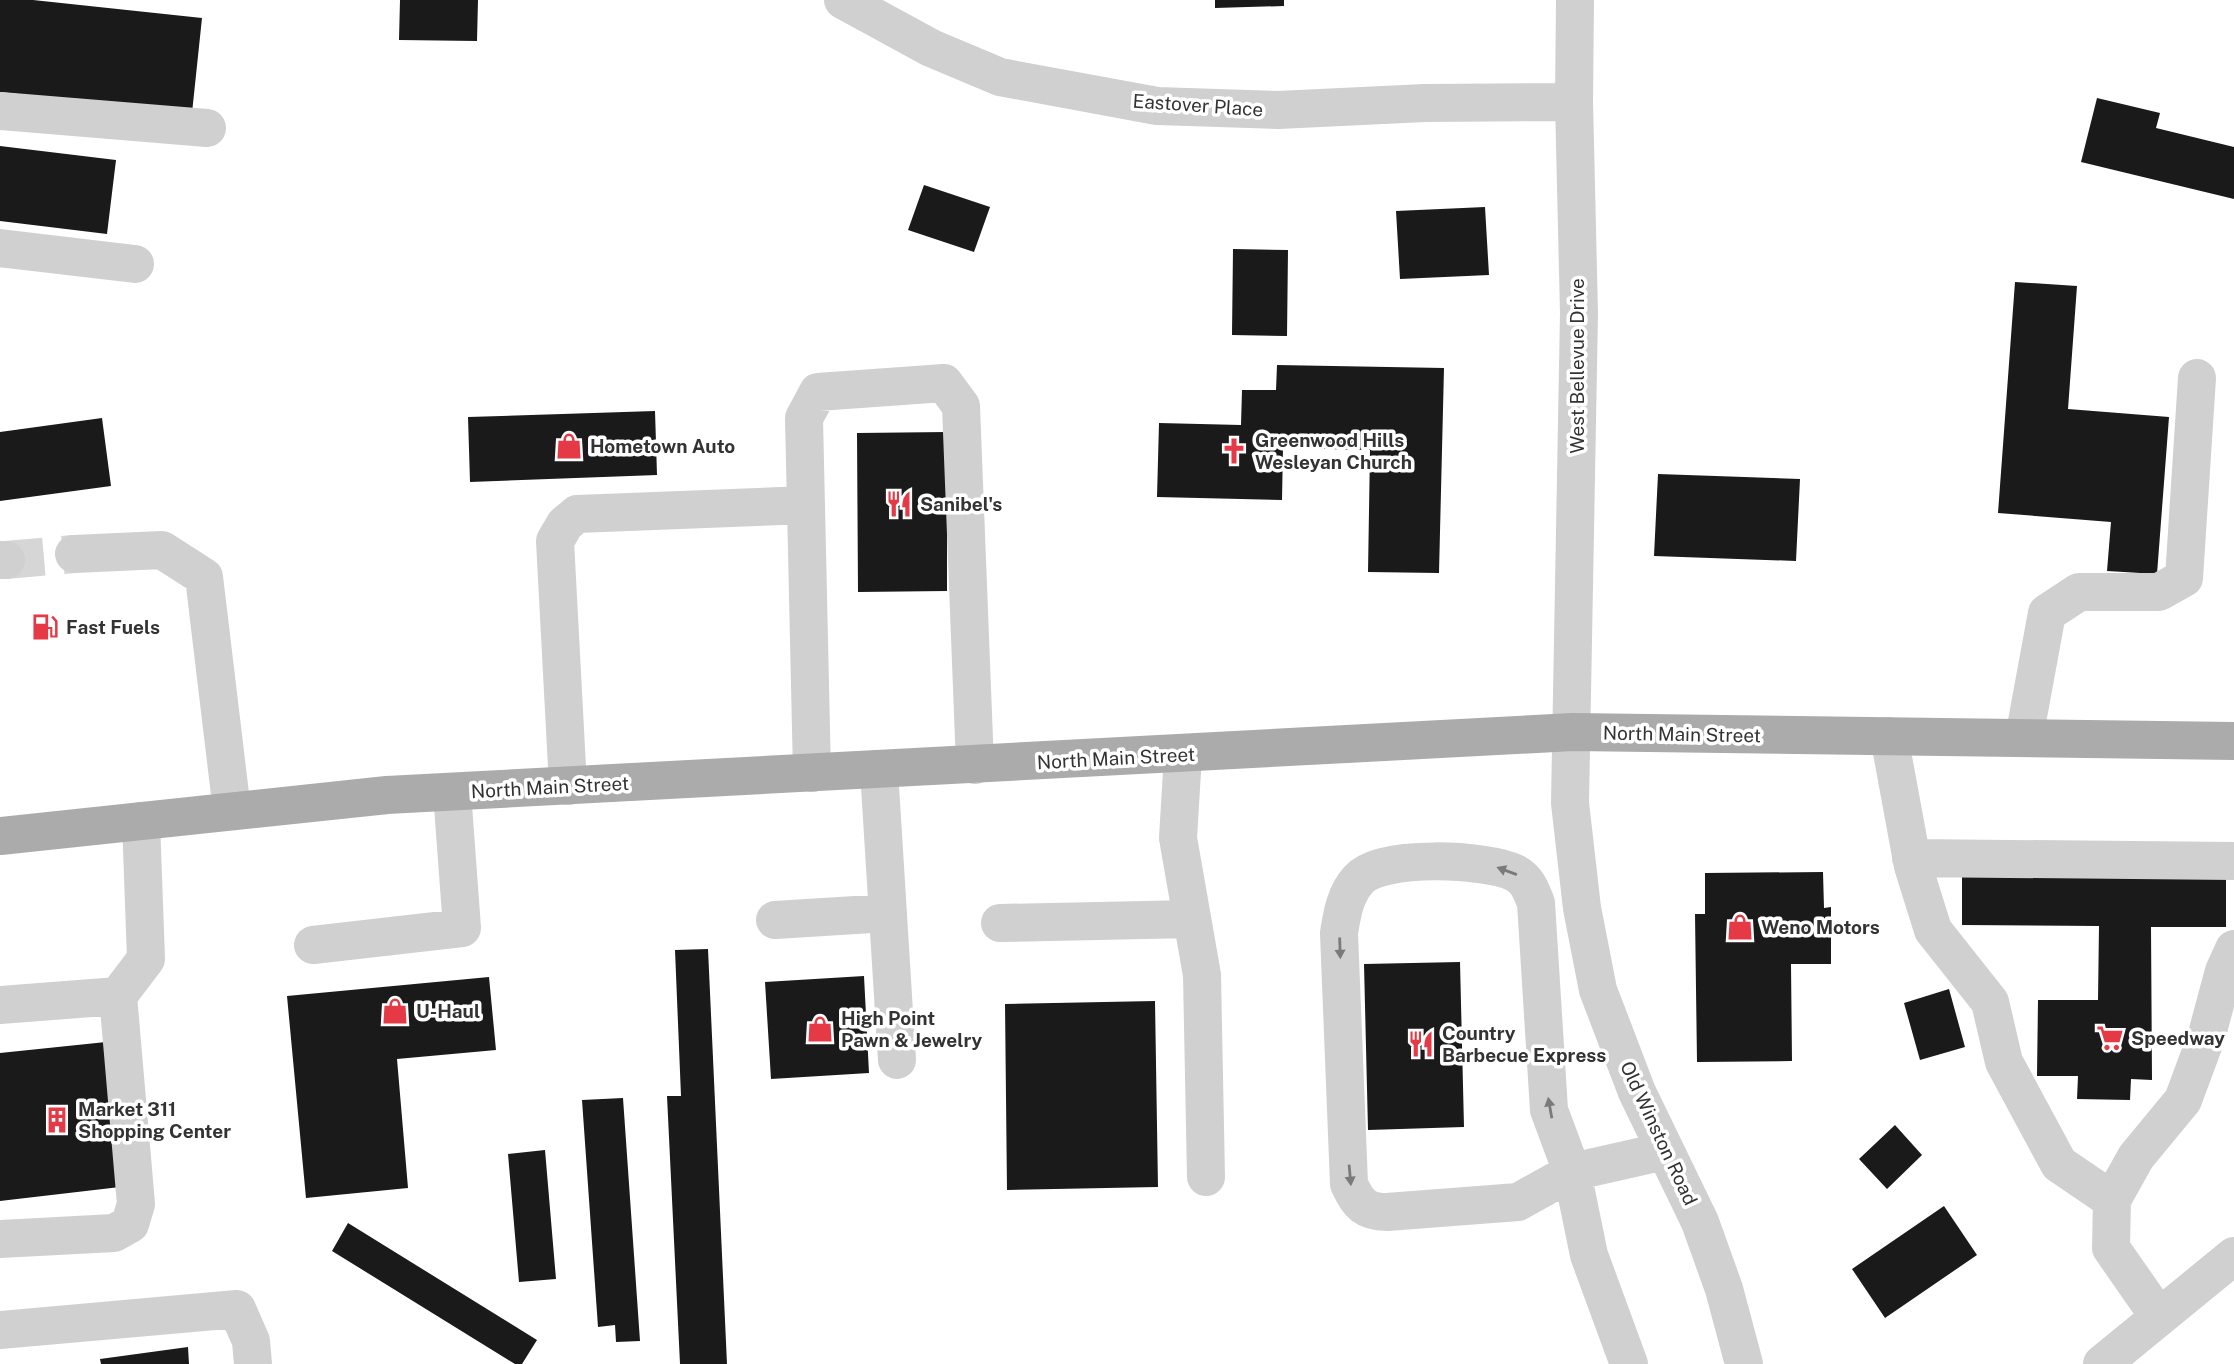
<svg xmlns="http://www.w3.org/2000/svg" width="2234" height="1364" viewBox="0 0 2234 1364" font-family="'Public Sans',sans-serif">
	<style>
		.building { fill: #1a1a1a }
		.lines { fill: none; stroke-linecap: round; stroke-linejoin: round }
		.minor-tunnel { stroke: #d6d6d6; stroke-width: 38; stroke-dasharray: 38 19; stroke-linecap: butt }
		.minor { stroke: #d0d0d0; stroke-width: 38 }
		.major { stroke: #ababab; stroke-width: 38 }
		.oneway { fill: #7a7a7a }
		.labels { text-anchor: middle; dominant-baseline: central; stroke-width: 7; stroke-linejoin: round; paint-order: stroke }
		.street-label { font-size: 19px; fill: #333; stroke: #fff }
		.poi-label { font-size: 19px; font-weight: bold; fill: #333; stroke: #fff; text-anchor: start }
	</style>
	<rect width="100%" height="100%" fill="#fff"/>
	<path class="building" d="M0,0H33L202,18L192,113L0,92Z
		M400,0H478L477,41L399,40Z
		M1215,0H1284V6L1215,8Z
		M2097,98L2160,113L2156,128L2234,147V199L2081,162Z
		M0,146L116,160L107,234L0,221Z
		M924,185L990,207L974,252L908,230Z
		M1485,207L1489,275L1400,279L1396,211Z
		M1233,249L1288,250L1287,336L1232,335Z
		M2015,282L2077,286L2068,409L2169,417L2157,574L2107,571L2111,522L1998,513Z
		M1277,365L1444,368L1439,573L1368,572L1370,450L1283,448L1282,500L1157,497L1159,423L1241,425L1242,390H1276Z
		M655,411L657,475L470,482L468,417Z
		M102,418L111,486L0,501V432Z
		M947,432V591L858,592L857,433Z
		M1658,474L1800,479L1796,561L1654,556Z
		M1823,872L1824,908L1831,907V964H1791L1792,1061L1697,1062L1695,914H1705V873Z
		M1962,875L2226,877V927H2151L2152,1080L2131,1079L2130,1100L2077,1099L2078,1076H2037L2038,1000H2098L2099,926L1962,925Z
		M708,949L727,1364H680L667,1096H681L675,950Z
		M1460,962L1464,1127L1368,1130L1364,964Z
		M864,976L869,1073L771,1079L765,982Z
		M489,977L496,1050L397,1059L408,1188L306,1198L287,996Z
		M1949,989L1965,1047L1920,1060L1904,1003Z
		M1155,1001L1158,1187L1007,1190L1005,1004Z
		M106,1042L120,1187L0,1201V1053Z
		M623,1098L640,1341L616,1342L615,1325L598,1327L582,1100Z
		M1895,1125L1922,1155L1887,1189L1859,1159Z
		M545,1150L556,1279L519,1282L508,1154Z
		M1944,1206L1977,1255L1885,1318L1852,1269Z
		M348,1223L537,1340L522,1364H515L332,1251Z
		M188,1347L189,1364H101L100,1359Z"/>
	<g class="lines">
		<path class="minor-tunnel" d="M6,560L74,554"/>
		<path class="minor" d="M843,0L931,48L1000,77L1157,106L1278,110L1425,103L1574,102
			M1575,0L1574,102L1579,313L1570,803L1582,908L1598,990L1637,1092L1700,1222L1724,1289L1744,1364
			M0,111L207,128
			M0,248L135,264
			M74,554L162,550L204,577L232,811
			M0,560H6
			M1889,736L1913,866L1933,930L1990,1002L2004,1062L2059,1164L2112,1200
			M2024,738L2047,613L2079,592H2159L2184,578L2197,378
			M1183,755L1178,838L1202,975L1206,1177
			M879,770L897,1060
			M812,773L804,418L818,392L944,383L961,406L975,765
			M568,786L555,541L565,524L577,514L806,505
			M1911,858L2234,861
			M775,920L888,913
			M1000,923L1192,919
			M313,945L462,928L452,792
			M0,1005L118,996L146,959L141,821
			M0,1239L114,1233L130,1224L136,1204L118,996
			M2159,1317L2111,1248L2112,1200L2136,1157L2183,1100L2206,1038L2224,971L2234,949
			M0,1330L237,1309L251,1341L253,1364
			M1629,1364L1589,1255L1572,1172L1549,1110L1536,903C1531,891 1528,880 1515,873C1487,859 1381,854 1359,879C1345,894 1342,914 1339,933L1349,1184C1358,1204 1365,1212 1387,1212L1518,1202L1572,1172L1665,1151
			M2102,1364L2234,1256"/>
		<path class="major" d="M0,836L387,795L1573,732L2234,741"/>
	</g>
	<defs><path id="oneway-solid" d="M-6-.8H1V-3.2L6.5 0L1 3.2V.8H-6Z" transform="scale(1.75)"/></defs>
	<g class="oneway">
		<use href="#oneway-solid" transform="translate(1507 871) rotate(-160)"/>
		<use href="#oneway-solid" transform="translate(1340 948) rotate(88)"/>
		<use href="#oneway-solid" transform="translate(1550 1108) rotate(-100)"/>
		<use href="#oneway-solid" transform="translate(1350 1175) rotate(85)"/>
	</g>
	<defs>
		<g id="shop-bare" transform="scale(2.1)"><path d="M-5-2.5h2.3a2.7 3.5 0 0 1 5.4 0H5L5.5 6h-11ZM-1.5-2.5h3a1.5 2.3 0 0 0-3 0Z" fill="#e63946" stroke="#fff" stroke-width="2.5" paint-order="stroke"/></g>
		<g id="church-bare" transform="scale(2.1)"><path d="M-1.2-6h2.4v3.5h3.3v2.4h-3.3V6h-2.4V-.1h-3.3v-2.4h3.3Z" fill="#e63946" stroke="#fff" stroke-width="2.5" paint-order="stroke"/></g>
		<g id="restaurant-bare" transform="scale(2.1)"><path d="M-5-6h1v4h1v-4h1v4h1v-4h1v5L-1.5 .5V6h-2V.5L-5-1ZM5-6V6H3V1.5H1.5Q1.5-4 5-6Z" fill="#e63946" stroke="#fff" stroke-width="2.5" paint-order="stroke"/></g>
		<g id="fuel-bare" transform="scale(2.1)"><path d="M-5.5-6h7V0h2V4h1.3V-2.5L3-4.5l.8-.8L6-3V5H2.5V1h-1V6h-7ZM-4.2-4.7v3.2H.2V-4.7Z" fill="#e63946" stroke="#fff" stroke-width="2.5" paint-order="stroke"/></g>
		<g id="supermarket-bare" transform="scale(2.1)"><path d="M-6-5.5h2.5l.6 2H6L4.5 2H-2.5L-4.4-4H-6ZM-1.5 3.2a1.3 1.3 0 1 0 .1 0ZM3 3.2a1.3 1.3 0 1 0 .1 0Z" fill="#e63946" stroke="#fff" stroke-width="2.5" paint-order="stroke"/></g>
		<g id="building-bare" transform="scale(2.1)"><path d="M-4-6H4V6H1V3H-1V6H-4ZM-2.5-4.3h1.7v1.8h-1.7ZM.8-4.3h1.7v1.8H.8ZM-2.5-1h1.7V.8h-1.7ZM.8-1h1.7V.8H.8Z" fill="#e63946" stroke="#fff" stroke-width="2.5" paint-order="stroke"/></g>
	</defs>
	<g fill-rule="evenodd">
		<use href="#shop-bare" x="569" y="446"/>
		<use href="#church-bare" x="1234" y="451"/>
		<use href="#restaurant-bare" x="899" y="504"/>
		<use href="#fuel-bare" x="45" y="627"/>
		<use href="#shop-bare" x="1740" y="927"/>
		<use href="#shop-bare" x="395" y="1011"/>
		<use href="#shop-bare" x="820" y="1029"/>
		<use href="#supermarket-bare" x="2110" y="1038"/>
		<use href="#restaurant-bare" x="1421" y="1044"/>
		<use href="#building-bare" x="57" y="1120"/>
	</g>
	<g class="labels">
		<g class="street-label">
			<text transform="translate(1198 105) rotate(4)">Eastover Place</text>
			<text transform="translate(1577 366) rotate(-90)">West Bellevue Drive</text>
			<text transform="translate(1682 734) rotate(1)">North Main Street</text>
			<text transform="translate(1116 758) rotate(-3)">North Main Street</text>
			<text transform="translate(550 787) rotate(-3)">North Main Street</text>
			<text transform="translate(1659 1133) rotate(65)">Old Winston Road</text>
		</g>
		<g class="poi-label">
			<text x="1255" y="440">Greenwood Hills<tspan x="1255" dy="22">Wesleyan Church</tspan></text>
			<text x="590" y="446">Hometown Auto</text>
			<text x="920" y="504">Sanibel's</text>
			<text x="66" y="627">Fast Fuels</text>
			<text x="1761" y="927">Weno Motors</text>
			<text x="416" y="1011">U-Haul</text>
			<text x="841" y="1018">High Point<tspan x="841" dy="22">Pawn &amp; Jewelry</tspan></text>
			<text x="1442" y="1033">Country<tspan x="1442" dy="22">Barbecue Express</tspan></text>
			<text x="2131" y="1038">Speedway</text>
			<text x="78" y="1109">Market 311<tspan x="78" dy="22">Shopping Center</tspan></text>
		</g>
	</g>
</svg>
